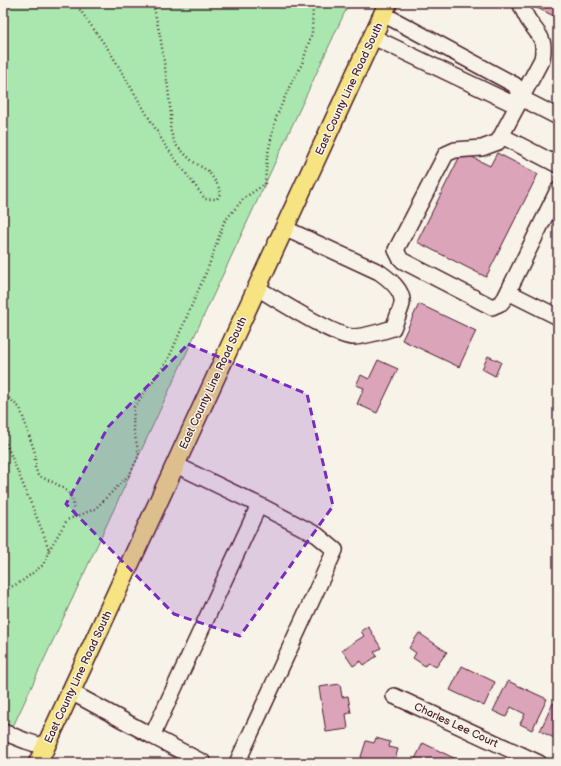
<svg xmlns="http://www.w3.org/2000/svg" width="561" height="766" viewBox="0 0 561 766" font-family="'Balsamiq Sans',sans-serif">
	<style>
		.green { fill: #a9e7af; stroke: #7a836d }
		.building { fill: #dba4b9; stroke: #4a1f2b }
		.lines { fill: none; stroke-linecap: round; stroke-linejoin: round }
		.minor-casing { stroke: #4a1f2b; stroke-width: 18 }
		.major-casing { stroke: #4a1f2b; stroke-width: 21 }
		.path { stroke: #4a1f2b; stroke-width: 2.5; stroke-dasharray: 1 3; stroke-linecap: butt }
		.minor { stroke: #f7f3e8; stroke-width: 15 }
		.major { stroke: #f6e381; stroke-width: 18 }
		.marked { fill: #7b2cbf; fill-opacity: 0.2; stroke: #7b2cbf; stroke-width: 3; stroke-dasharray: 8 5; stroke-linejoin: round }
		.labels { text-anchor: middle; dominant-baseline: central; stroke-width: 3; stroke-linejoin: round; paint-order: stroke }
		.street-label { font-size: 11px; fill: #4a1f2b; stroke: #f7f3e8 }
	</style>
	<rect width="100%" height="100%" fill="#f7f3e8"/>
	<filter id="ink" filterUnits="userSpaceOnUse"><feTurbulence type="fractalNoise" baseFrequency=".025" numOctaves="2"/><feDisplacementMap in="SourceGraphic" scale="8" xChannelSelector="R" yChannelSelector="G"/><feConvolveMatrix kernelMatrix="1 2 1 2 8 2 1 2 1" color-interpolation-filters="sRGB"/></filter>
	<g filter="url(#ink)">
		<path class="green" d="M3,3H349L3,748Z"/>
		<path class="building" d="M535,3H558V18L533,6Z
			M462,152L490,166L497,153L538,174L486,277L417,242Z
			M419,304L476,331L459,367L402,340Z
			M488,356L501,362L495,376L482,369Z
			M378,360L398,369L377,413L357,404L364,388L356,385L361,375L369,379Z
			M368,626L381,648L374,652L377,656L364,665L361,661L353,666L342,650L364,636L361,631Z
			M419,633L447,652L436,667L428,662L425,666L413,658L416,653L409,648Z
			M462,666L495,682L484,706L450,690Z
			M508,681L547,699L532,730L520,724L525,714L511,707L506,717L493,711Z
			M340,684L342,697L348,696L351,713L346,714L348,729L326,732L319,687Z
			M553,703L558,706V740L540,731Z
			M376,738L390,742L389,747L398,749L394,763H369L360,760L366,741L374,743Z
			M423,743L462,762L461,763H413Z"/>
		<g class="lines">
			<g class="minor-casing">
				<path id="minor" d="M520,3C523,9 525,15 529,21C539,36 546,38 542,59L498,142L482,148L455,150L446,154L396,250L400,258L403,261L492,307L501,303L505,298L558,190
					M383,14L515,85L521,98L558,117
					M373,37L509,102L521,98
					M502,136L558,165
					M257,288C275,298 336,338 354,337C367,336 380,332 393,328C396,320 400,312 402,304C404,290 389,279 379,272L284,228
					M508,292L558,317
					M71,692L152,736L259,505L176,465
					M394,696L539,763
					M3,732L26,741L45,747
					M152,736L204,763
					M237,763L335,550L317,535L259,505"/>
			</g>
			<g class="major-casing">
				<path id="major" d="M38,763L388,3"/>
			</g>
			<path class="path" d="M75,3L110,52L165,145L205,199H217L221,192L216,182L208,171L192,161L175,144L170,129L171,116L168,88L161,41L153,3
				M3,393L20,408L35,453V467L38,475C50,482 68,486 73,501C74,506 73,512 74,517
				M3,436L44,535L49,550L43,565L21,582L9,588L3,593
				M49,550L67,520L95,509L130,474L139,455L133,426L134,407L168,360L208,268L224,222L244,198L265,184L267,157L276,118L290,85L302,64L312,33L313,3"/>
			<use href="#minor" class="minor"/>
			<use href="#major" class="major"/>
		</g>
	</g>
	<path class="marked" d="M188,344L307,394L333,506L240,636L174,614L66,504L108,427Z"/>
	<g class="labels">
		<g class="street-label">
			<text transform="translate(349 89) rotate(-65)">East County Line Road South</text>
			<text transform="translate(213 383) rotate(-65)">East County Line Road South</text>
			<text transform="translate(78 677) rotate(-65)">East County Line Road South</text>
			<text transform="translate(456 725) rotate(25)">Charles Lee Court</text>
		</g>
	</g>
	<rect width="561" height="766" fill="none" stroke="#f7f3e8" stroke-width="16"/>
	<rect x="8" y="8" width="545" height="750" fill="none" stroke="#4a1f2b" stroke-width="1.5" filter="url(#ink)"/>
</svg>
